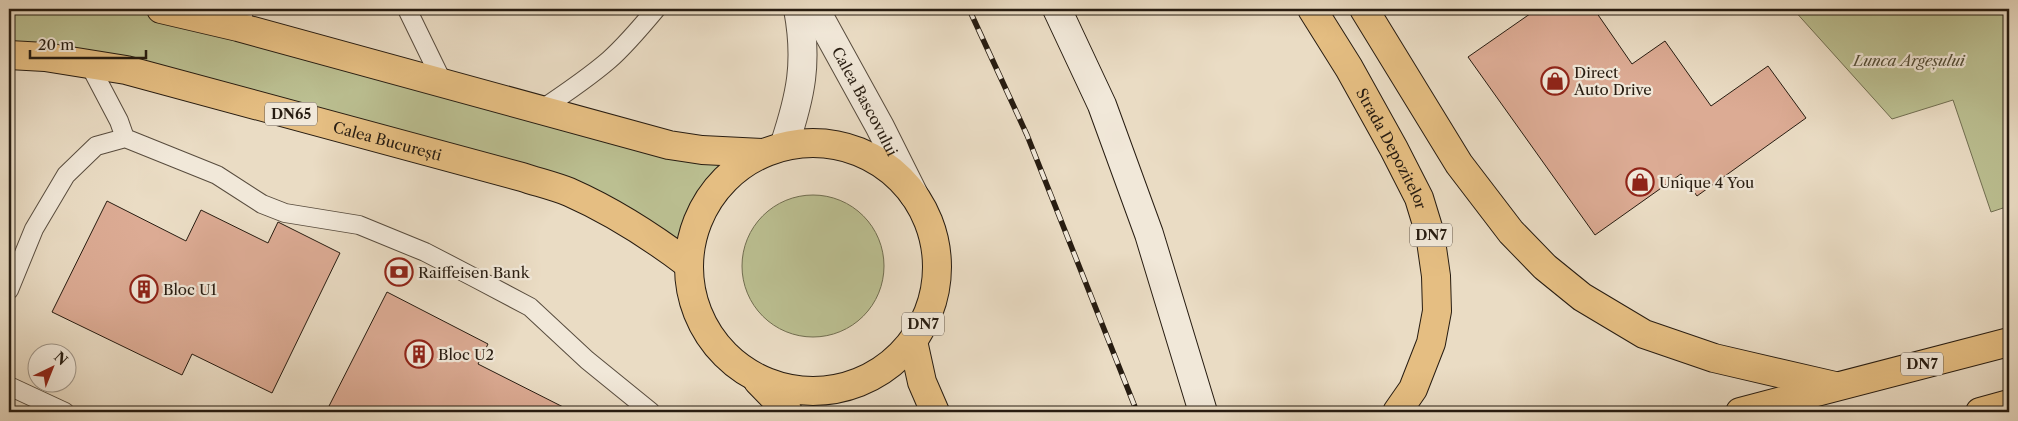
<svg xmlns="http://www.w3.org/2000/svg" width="2018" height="421" viewBox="0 0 2018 421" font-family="'Libre Caslon Text',serif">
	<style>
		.green { fill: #bbbf91; stroke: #716e51 }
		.building { fill: #dcab94; stroke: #271c11 }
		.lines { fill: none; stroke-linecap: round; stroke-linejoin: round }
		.service-casing { stroke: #584c3e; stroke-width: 20 }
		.tertiary-casing { stroke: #584c3e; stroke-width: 30 }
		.secondary-casing { stroke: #271c11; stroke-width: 30 }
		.primary-casing { stroke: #271c11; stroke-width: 30 }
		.service { stroke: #f1e8d9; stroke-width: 18 }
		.tertiary { stroke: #f1e8d9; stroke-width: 28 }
		.secondary { stroke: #f1e8d9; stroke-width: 28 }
		.primary { stroke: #e5be82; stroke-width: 28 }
		.rail-casing { stroke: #271c11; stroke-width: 5.5 }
		.rail { stroke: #f1e8d9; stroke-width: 4; stroke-dasharray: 11; stroke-linecap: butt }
		.labels { text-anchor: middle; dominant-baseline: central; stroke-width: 4.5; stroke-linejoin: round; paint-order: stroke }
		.shield { fill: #f1e8d9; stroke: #64594d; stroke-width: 1 }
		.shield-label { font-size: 14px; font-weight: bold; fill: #271c11 }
		.park-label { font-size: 15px; font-style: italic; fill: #534d37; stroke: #f1e8d9 }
		.poi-label { font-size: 15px; fill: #271c11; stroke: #f1e8d9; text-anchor: start }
		.street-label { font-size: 15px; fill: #271c11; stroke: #f1e8d9 }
	</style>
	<rect width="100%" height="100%" fill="#eadcc4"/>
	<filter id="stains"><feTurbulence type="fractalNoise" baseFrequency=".004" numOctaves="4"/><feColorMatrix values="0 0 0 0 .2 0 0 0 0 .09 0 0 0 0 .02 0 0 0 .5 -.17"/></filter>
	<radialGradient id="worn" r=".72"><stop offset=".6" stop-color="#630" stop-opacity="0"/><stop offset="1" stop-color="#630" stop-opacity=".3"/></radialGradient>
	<path class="green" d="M9,9H161L444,85L762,153C747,165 724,180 711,194C695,212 690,241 688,264L568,192L9,55Z
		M1793,9H2009V206L1991,212L1953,100L1892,119Z
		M742 266a71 71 0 1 1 142 0a71 71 0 1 1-142 0Z"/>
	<path class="building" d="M1537,9H1594L1632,64L1665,41L1711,106L1768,66L1806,118L1697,196L1681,174L1595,235L1468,57Z
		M107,201L186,241L201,210L268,243L278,222L340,253L272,393L192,354L182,375L52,312Z
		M387,292L488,344L478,364L573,412H326Z"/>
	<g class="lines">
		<g class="service-casing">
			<path id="service" d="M407,9L444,85
				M238,27L245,9
				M89,64L119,121L125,138
				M539,111C563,95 587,79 609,60C626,45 641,27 656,9
				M9,290L34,229L66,175L96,146L125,138L217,175L262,204L285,213L359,225L425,252L477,279L530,307L587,360L651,412
				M9,386L65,412"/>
		</g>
		<g class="tertiary-casing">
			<g id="tertiary">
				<path id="s1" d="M815,9L880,127L914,195"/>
				<path d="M784,146C801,95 808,62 798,9"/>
			</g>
		</g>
		<g class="secondary-casing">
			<path id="secondary" d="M1057,9L1102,105L1149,234L1203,412"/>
		</g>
		<g class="primary-casing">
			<g id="primary">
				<path d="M161,9L238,27L669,145L702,150L762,153"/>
				<path id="s2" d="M1312,9L1349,68L1394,149L1419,198L1430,234L1436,276L1437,311L1431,343L1413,389L1397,412"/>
				<path d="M1364,9L1459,164L1511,232L1545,267L1582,297L1644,334L1714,358L1835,386"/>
				<path id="s3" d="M9,55L45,57L126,70L522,177C537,182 554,186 569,192C612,211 651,236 688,264"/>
				<circle cx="813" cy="267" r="124"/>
				<path d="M913,341L922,382L935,412"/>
				<path d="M758,381L788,412"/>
				<path d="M1740,412L2009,342"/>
				<path d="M1980,412L2009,404"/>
			</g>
		</g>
		<use href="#service" class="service"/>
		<use href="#tertiary" class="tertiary"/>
		<use href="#secondary" class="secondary"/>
		<use href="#primary" class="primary"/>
		<g class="rail-casing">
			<path id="rail" d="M969,9L1027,135L1137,412"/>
		</g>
		<use href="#rail" class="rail"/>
	</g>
	<defs>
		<g id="shop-ring" transform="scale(1.4375)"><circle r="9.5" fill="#f1e8d9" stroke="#8f2418" stroke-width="1.5"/><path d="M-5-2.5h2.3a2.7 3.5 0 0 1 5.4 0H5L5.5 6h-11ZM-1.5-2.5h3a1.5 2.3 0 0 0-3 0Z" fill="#8f2418"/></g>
		<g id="bank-ring" transform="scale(1.4375)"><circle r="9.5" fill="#f1e8d9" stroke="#8f2418" stroke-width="1.5"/><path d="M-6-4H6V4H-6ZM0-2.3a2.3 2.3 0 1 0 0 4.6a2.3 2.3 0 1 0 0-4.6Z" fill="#8f2418"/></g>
		<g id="building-ring" transform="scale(1.4375)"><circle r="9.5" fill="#f1e8d9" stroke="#8f2418" stroke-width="1.5"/><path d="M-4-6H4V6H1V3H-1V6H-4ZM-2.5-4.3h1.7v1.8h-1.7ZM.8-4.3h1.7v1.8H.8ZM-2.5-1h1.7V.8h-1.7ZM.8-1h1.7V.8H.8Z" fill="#8f2418"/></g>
	</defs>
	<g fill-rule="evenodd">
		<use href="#shop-ring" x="1555" y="81"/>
		<use href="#shop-ring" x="1640" y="182"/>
		<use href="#bank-ring" x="399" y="272"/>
		<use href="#building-ring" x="144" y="289"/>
		<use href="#building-ring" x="419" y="354"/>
	</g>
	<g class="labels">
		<g class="shield">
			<rect x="265" y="102.5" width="52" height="23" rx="4"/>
			<rect x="1410" y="223.5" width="42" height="23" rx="4"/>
			<rect x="902" y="312.5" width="42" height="23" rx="4"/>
			<rect x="1901" y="352.5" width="42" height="23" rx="4"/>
		</g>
		<g class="shield-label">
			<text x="291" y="114">DN65</text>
			<text x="1431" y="235">DN7</text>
			<text x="923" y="324">DN7</text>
			<text x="1922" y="364">DN7</text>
		</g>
		<g class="park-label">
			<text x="1909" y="60">Lunca Argeșului</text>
		</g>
		<g class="poi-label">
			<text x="1574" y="72">Direct<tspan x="1574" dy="17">Auto Drive</tspan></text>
			<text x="1659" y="182">Unique 4 You</text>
			<text x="418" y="272">Raiffeisen Bank</text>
			<text x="163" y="289">Bloc U1</text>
			<text x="438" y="354">Bloc U2</text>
		</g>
		<g class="street-label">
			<text stroke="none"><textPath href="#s1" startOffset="105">Calea Bascovului</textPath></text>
			<text stroke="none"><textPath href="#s3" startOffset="389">Calea București</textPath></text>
			<text stroke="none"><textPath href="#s2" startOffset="161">Strada Depozitelor</textPath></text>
		</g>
	</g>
	<rect width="2018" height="421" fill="none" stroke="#eadcc4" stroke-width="30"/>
	<rect x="10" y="10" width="1998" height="401" fill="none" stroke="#271c11" stroke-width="2.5"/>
	<rect x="15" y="15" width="1988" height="391" fill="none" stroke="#271c11"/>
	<g transform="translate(52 368) rotate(43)"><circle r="24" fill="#f1e8d9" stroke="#a09689"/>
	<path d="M0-4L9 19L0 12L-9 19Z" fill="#8f2418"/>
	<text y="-8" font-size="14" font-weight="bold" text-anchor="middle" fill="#271c11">N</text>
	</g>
	<path d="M30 50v8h116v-8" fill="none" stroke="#271c11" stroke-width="2.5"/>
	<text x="38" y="50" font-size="15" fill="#271c11" stroke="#f1e8d9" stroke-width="4" paint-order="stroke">20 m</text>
	<rect width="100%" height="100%" filter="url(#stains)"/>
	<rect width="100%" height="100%" fill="url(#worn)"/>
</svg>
